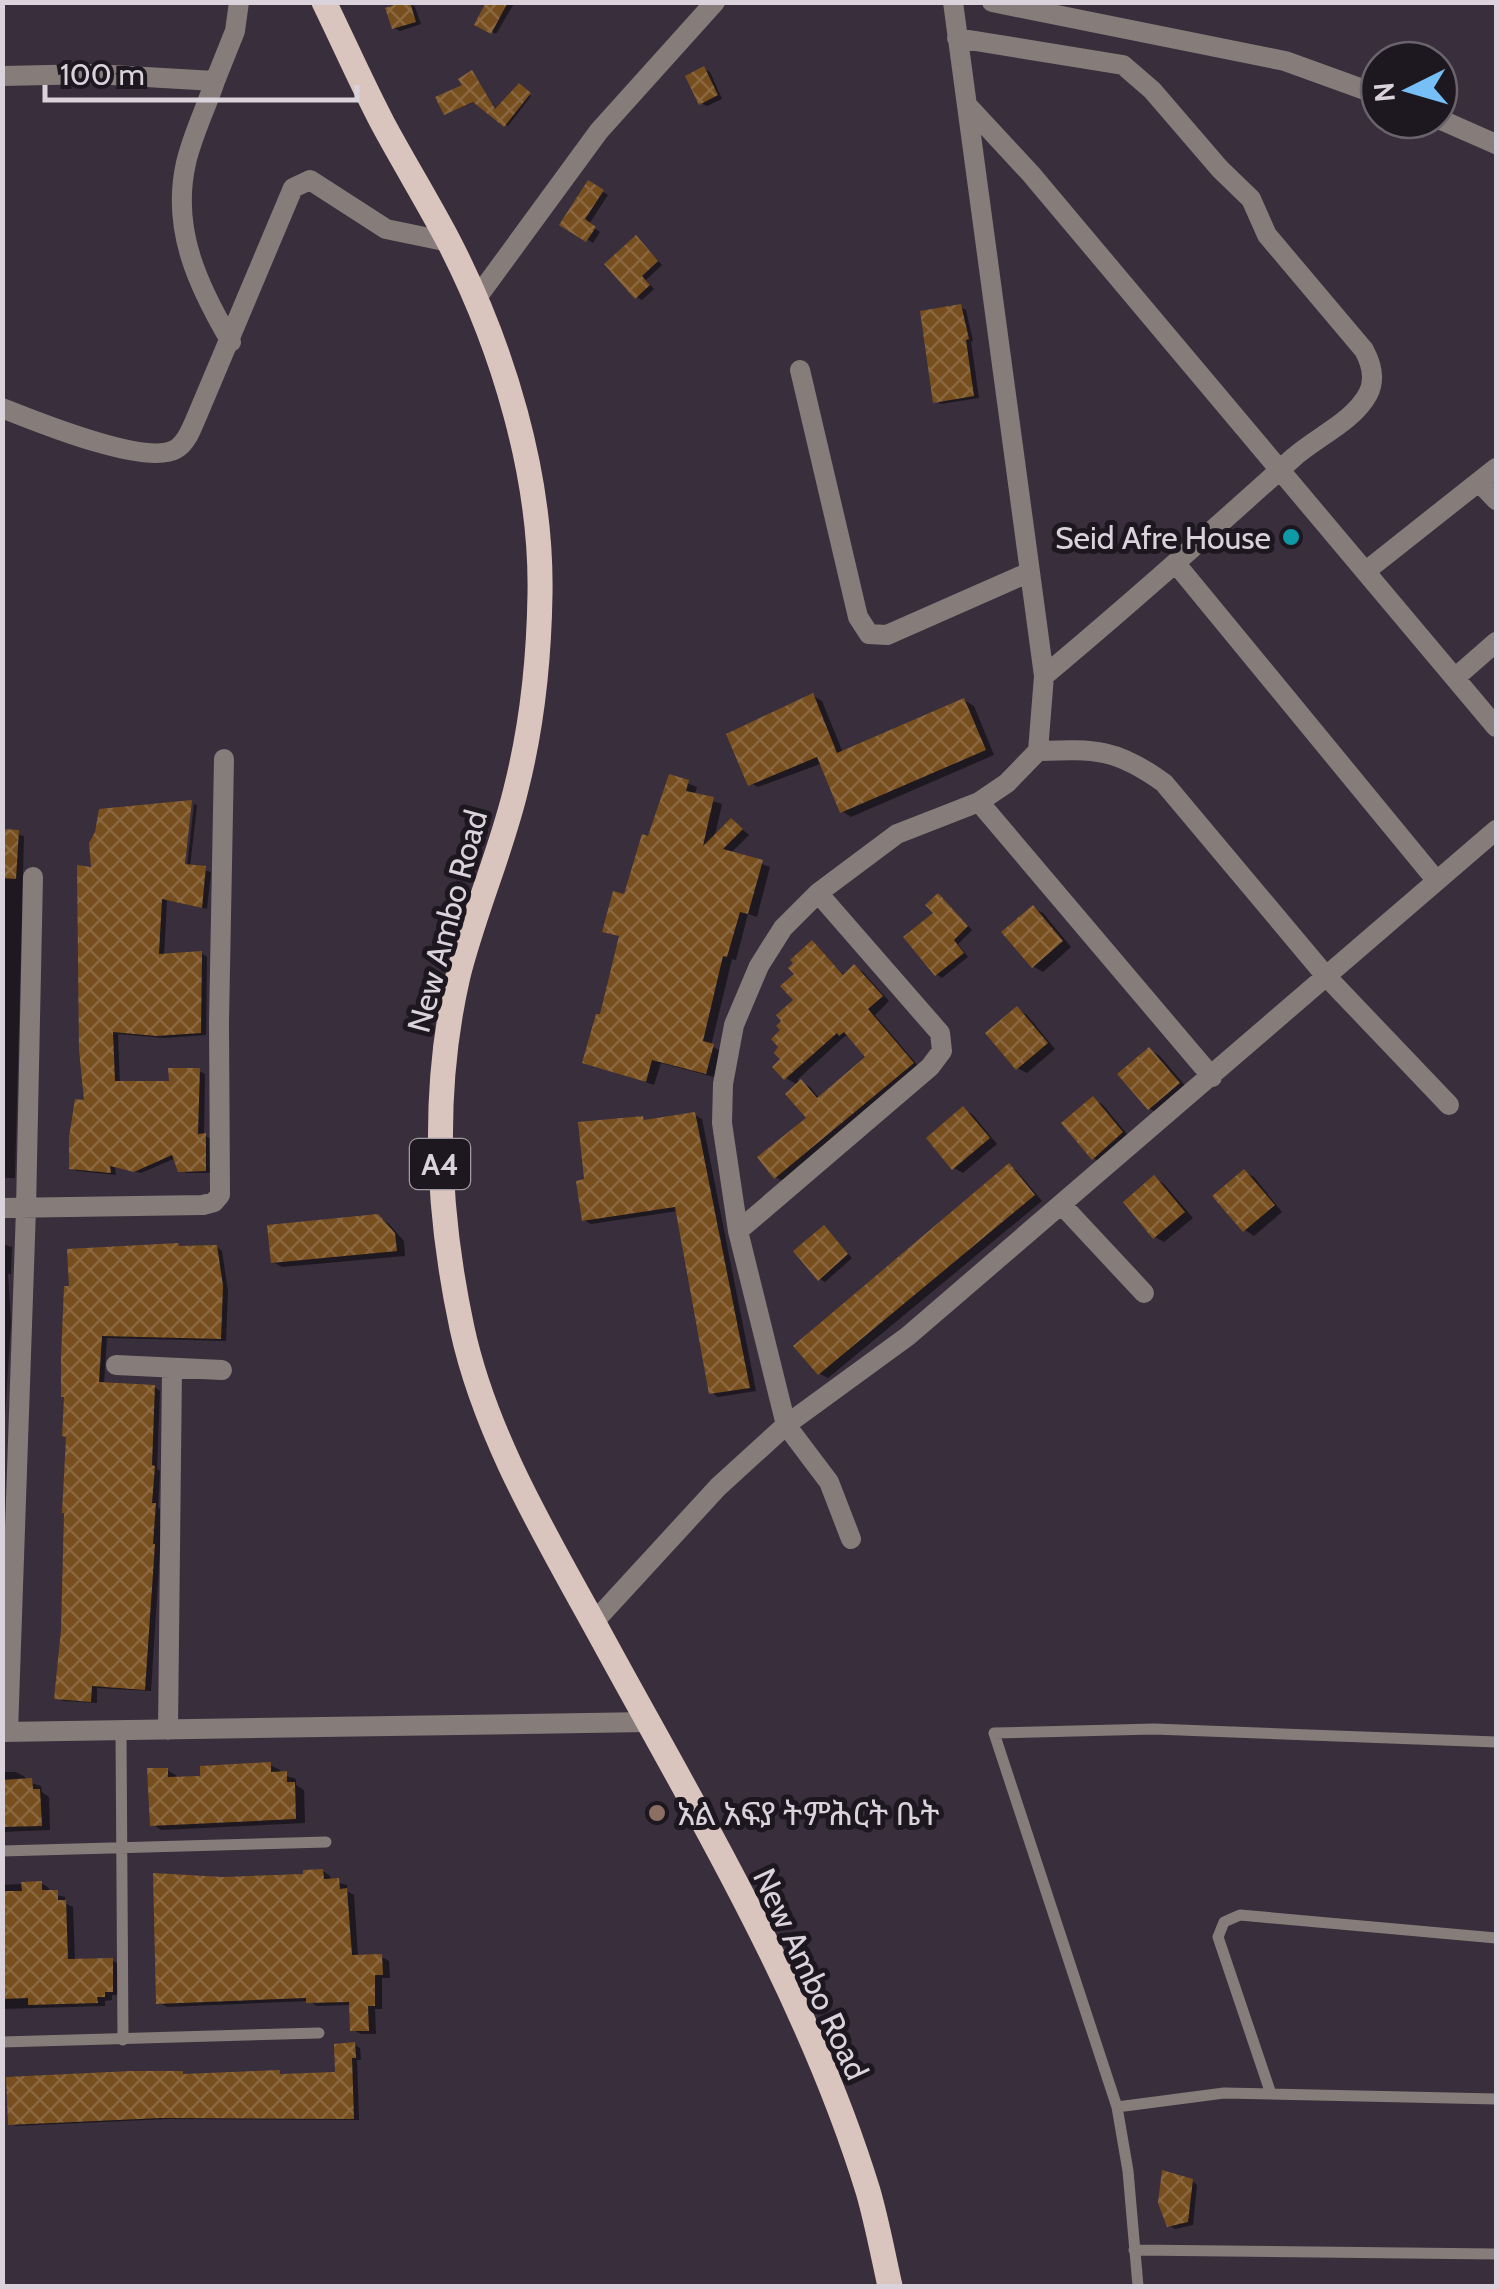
<svg xmlns="http://www.w3.org/2000/svg" width="1499" height="2289" viewBox="0 0 1499 2289" font-family="Cabin,'Noto Sans Ethiopic',sans-serif">
	<style>
		.shadow { fill: #0007; fill-rule: evenodd }
		.building { fill: url(#building-cross-hatch) }
		.lines { fill: none; stroke-linecap: round; stroke-linejoin: round }
		.lane { stroke: #867c79; stroke-width: 11 }
		.street { stroke: #867c79; stroke-width: 20 }
		.primary { stroke: #dac5be; stroke-width: 25 }
		.culture-dot { fill: #0f9aa8; stroke: #1d181f; stroke-width: 4 }
		.education-dot { fill: #8d6e63; stroke: #1d181f; stroke-width: 4 }
		.labels { text-anchor: middle; dominant-baseline: central; stroke-width: 10; stroke-linejoin: round; paint-order: stroke }
		.shield { fill: #1d181f; stroke: #a29ba3; stroke-width: 2.5 }
		.shield-label { font-size: 30px; font-weight: bold; fill: #dbd3dc }
		.poi-label { font-size: 32px; fill: #dbd3dc; stroke: #1d181f; text-anchor: end }
		.street-label { font-size: 32px; fill: #dbd3dc; stroke: #1d181f }
	</style>
	<defs>
		<pattern id="building-cross-hatch" width="8" height="8" patternUnits="userSpaceOnUse" patternTransform="scale(2.5)"><rect width="8" height="8" fill="#774f1f"/><path d="M0 0l8 8M0 8l8-8" fill="none" stroke="#8a673f"/></pattern>
	</defs>
	<rect width="100%" height="100%" fill="#392e3c"/>
	<path class="shadow" d="M486,2H515L496,34L478,24L488,4Z
		M409,3L415,7L421,24L400,31L394,28Z
		M704,69L710,72L722,99L707,106L701,103Z
		M466,86L496,111L520,86L531,96L508,126L477,101L445,114Z
		M589,183L608,195L589,224L600,232L593,243L562,224Z
		M636,238L662,265L646,280L654,289L642,300L637,297Z
		M960,307L966,310L973,341L971,342L979,398L941,404L936,401Z
		M813,696L822,701L843,753L964,700L974,706L994,755L851,817L842,811L823,763L758,787L749,782Z
		M670,777L697,787L694,796L722,804L714,839L732,821L749,835L731,853L770,867L757,917L748,914L736,960L732,959L711,1046L721,1051L714,1077L661,1063L654,1085L585,1062L602,1016L621,937L605,930L626,897Z
		M194,804L197,805L190,867L211,872L207,909L167,900L164,956L201,953L207,957L206,1035L164,1038L118,1034L120,1084H172L199,1071L205,1074L204,1135L211,1139V1173H187L180,1170L176,1158L141,1173L115,1167L116,1175L77,1171L71,1168L87,1103L79,868L186,876Z
		M2,832L24,836L15,1178H2Z
		M939,896L972,930L958,944L968,957L942,978L936,974Z
		M1033,908L1043,913L1071,947L1043,972L1033,966Z
		M812,943L845,976L854,967L863,972L889,1001L875,1015L920,1068L783,1181L775,1177L810,1119L798,1085L786,1078L784,1030L796,1000L797,974ZM845,1036L851,1037L869,1058L820,1099L810,1087L797,1080Z
		M1017,1009L1027,1015L1055,1049L1027,1073L1017,1068Z
		M1149,1050L1159,1055L1188,1089L1159,1114L1149,1108Z
		M1093,1099L1103,1105L1131,1139L1102,1163L1093,1158Z
		M964,1109L973,1115L997,1144L963,1173L954,1168Z
		M695,1115L702,1119L756,1391L718,1397L711,1392L678,1211L591,1224L584,1220L587,1182L643,1119L649,1122Z
		M1009,1166L1017,1171L1042,1201L828,1378L820,1374Z
		M1244,1172L1254,1177L1282,1212L1254,1236L1245,1230Z
		M1155,1178L1164,1184L1193,1218L1164,1242L1155,1237Z
		M378,1217L388,1223L404,1241L405,1256L282,1267L273,1262Z
		M824,1228L852,1258L825,1282L820,1279Z
		M2,1244L12,1247L11,1274H8L11,1321L2,1465Z
		M217,1247L222,1251L228,1291L226,1341L107,1338L104,1384L154,1387L160,1391L157,1469L160,1471L158,1507L160,1509V1550L151,1691L97,1688V1703L63,1701L57,1698L63,1630L68,1437L63,1358L183,1249Z
		M2,1476L5,1478L2,1545Z
		M270,1765L280,1770V1774L296,1779V1785L304,1790L305,1823L161,1830L152,1824L167,1770L177,1776V1779L203,1778Z
		M2,1772H16L25,1777V1781L41,1786L42,1792L49,1797L50,1830L2,1832Z
		M323,1871L330,1876L331,1881L347,1885V1891L354,1895L358,1957H382L389,1961L390,1978H382V2009H375L376,2034H361L353,2030L352,2005L317,2006L309,2001L167,2007L159,2003L223,1880L306,1877Z
		M41,1883L49,1888V1893L65,1897V1903L73,1907L75,1961L112,1960L120,1965V1995H112V2000L105,2001V2006L2,2009V1885Z
		M355,2045L360,2048L361,2060H357L359,2120L168,2119L16,2126L10,2123L182,2073L187,2076L338,2074Z
		M1192,2181L1197,2185L1193,2225L1175,2229L1169,2225Z"/>
	<path class="building" d="M404,2H410L416,22L392,29L385,8Z
		M486,2H508L491,34L474,25Z
		M704,66L718,95L699,105L685,76Z
		M472,70L495,109L519,83L531,93L504,127L473,102L444,115L435,97L462,85L458,79Z
		M588,180L604,190L585,219L596,227L586,242L559,225Z
		M636,235L658,261L642,276L650,285L635,299L604,264Z
		M961,304L969,339L966,340L974,396L933,403L920,311Z
		M813,693L837,753L964,698L986,750L840,813L817,757L748,786L726,734Z
		M669,774L689,780L686,791L714,797L703,846L731,818L743,829L723,849L763,860L748,914L740,912L727,957L723,956L703,1041L714,1044L706,1074L652,1060L646,1082L582,1063L596,1014H600L619,936L602,932L613,891L624,894L642,834L648,836Z
		M192,800L185,864L206,866L202,908L162,899L159,954L202,951L201,1033L156,1036L113,1032L115,1081H169L168,1068H200L198,1134L206,1133V1171L178,1172L172,1155L134,1172L110,1166L111,1173L69,1169V1137L75,1099L84,1100L79,1050L77,865L91,867L89,843L95,832L99,809Z
		M2,829L19,830L16,879L2,878Z
		M938,893L968,926L954,940L964,953L935,976L903,937L933,913L925,905Z
		M1033,905L1063,941L1032,968L1001,932Z
		M812,940L843,975L854,964L883,996L868,1009L914,1063L774,1179L757,1157L806,1118L785,1094L801,1079L817,1098L865,1057L844,1032L839,1036L837,1033L784,1080L772,1067L780,1059L774,1053L778,1047L771,1039L780,1030L776,1026L781,1021L776,1015L793,1000L780,986L794,974L788,968L793,963L790,960Z
		M1017,1006L1048,1043L1016,1070L985,1033Z
		M1149,1047L1180,1083L1148,1110L1117,1074Z
		M1093,1096L1123,1132L1092,1160L1061,1123Z
		M963,1106L990,1138L952,1170L926,1138Z
		M695,1112L750,1388L709,1394L675,1207L582,1221L576,1181L584,1179L578,1122L643,1116L644,1120Z
		M1009,1163L1035,1195L818,1375L793,1346Z
		M1244,1169L1275,1205L1243,1232L1212,1196Z
		M1154,1175L1185,1212L1153,1239L1123,1202Z
		M378,1214L395,1233L397,1251L271,1263L267,1225Z
		M824,1225L848,1254L818,1281L793,1251Z
		M178,1243L179,1246L217,1245L223,1286L221,1339L102,1336L99,1382L155,1385L152,1465L155,1466L152,1503H156L153,1544H155L145,1690L92,1686L91,1702L54,1699L61,1630L64,1513H62L66,1437L62,1436L64,1397H61V1358L64,1286H69L67,1249Z
		M271,1762V1772L287,1771V1782H295L296,1819L150,1826L147,1768H168V1777L200,1776V1766Z
		M32,1778L33,1789H40L42,1826L2,1827V1780Z
		M323,1869L324,1879L339,1878L340,1889L347,1888L352,1955L382,1954L383,1975H375V2006H368L369,2031H350L349,2002L306,2003V1998L156,2004L153,1873L223,1877L303,1874V1870Z
		M42,1881V1890H58V1900H66L68,1959L113,1958V1992H105V1997H97L98,2003L28,2005V1998L2,1999V1891H22L21,1882Z
		M355,2042L356,2058H352L354,2119L161,2118L8,2125L6,2077L131,2071H183V2074L280,2070V2074L335,2072L334,2044Z
		M1162,2170L1193,2179L1188,2222L1167,2227L1158,2203Z"/>
	<g class="lines">
		<path class="lane" d="M121,1730L123,2040
			M2,1851L326,1842
			M2,2042L319,2033
			M1271,2094L1218,1937L1224,1922L1240,1915L1496,1938
			M1117,2107L1224,2093L1496,2099
			M1134,2250L1496,2254
			M1138,2286L1128,2171L1117,2107L994,1733L1154,1729L1496,1742"/>
		<path class="street" d="M992,2L1285,61L1379,95
			M957,38L1123,65L1152,90L1220,169L1251,199L1267,235L1364,350C1371,363 1376,379 1368,394C1353,422 1316,437 1293,458C1211,532 1129,605 1044,676
			M2,76L94,74L215,81L235,31L239,2
			M215,81C206,108 192,136 186,163C171,229 198,286 231,342
			M968,106L1031,174L1496,727
			M1439,119L1496,144
			M476,299L599,131L715,2
			M800,370L858,617L869,634L887,635L1030,572
			M2,408C35,421 146,467 176,449C187,443 192,427 197,416L293,188L310,180L386,229L449,242
			M1479,482L1496,500
			M1177,565L1436,880
			M1366,571L1496,468
			M1456,677L1496,642
			M1038,751C1095,749 1116,748 1164,783L1325,975L1449,1105
			M979,802L1212,1077
			M1061,1204L1144,1293
			M2,1208L203,1205L214,1202L220,1195L219,1022L224,759
			M738,1231L930,1067L942,1051L940,1033L818,893
			M116,1365L222,1370
			M851,1539L829,1482L786,1425L738,1231L722,1123L723,1084L734,1025L759,966L783,928L818,893L897,834L979,802L1007,783L1038,751L1044,676L953,2
			M593,1623L718,1487L786,1425L908,1336L1496,830
			M168,1730L172,1369
			M2,1732L648,1722
			M8,1732L26,1209L33,877"/>
		<path class="primary" d="M324,2C344,43 362,84 383,124C404,163 428,202 449,242C503,347 542,476 540,594C539,659 532,726 516,789C501,852 474,912 458,976C431,1093 437,1211 462,1328C486,1439 549,1541 603,1640C700,1818 808,1996 868,2191C877,2222 883,2255 890,2286"/>
	</g>
	<circle class="culture-dot" cx="1291" cy="537" r="10"/>
	<circle class="education-dot" cx="657" cy="1813" r="10"/>
	<g class="labels">
		<rect class="shield" x="410" y="1139" width="60" height="50" rx="8"/>
		<g class="shield-label">
			<text x="440" y="1164">A4</text>
		</g>
		<g class="poi-label">
			<text x="1271" y="537">Seid Afre House</text>
			<text x="677" y="1813" text-anchor="start">አል አፍያ ትምሕርት ቤት</text>
		</g>
		<g class="street-label">
			<text transform="translate(447 921) rotate(-75)">New Ambo Road</text>
			<text transform="translate(811 1974) rotate(65)">New Ambo Road</text>
		</g>
	</g>
	<rect width="1499" height="2289" fill="none" stroke="#dbd3dc" stroke-width="10"/>
	<g transform="translate(1409 90) rotate(265)"><circle r="48" fill="#1d181f" stroke="#69636b" stroke-width="2.5"/>
	<path d="M0-8L18 38L0 25L-18 38Z" fill="#76c0f7"/>
	<text y="-15" font-size="28" font-weight="bold" text-anchor="middle" fill="#dbd3dc">N</text>
	</g>
	<path d="M45 85v15h312v-15" fill="none" stroke="#dbd3dc" stroke-width="5"/>
	<text x="60" y="85" font-size="30" fill="#dbd3dc" stroke="#1d181f" stroke-width="8" paint-order="stroke">100 m</text>
</svg>
